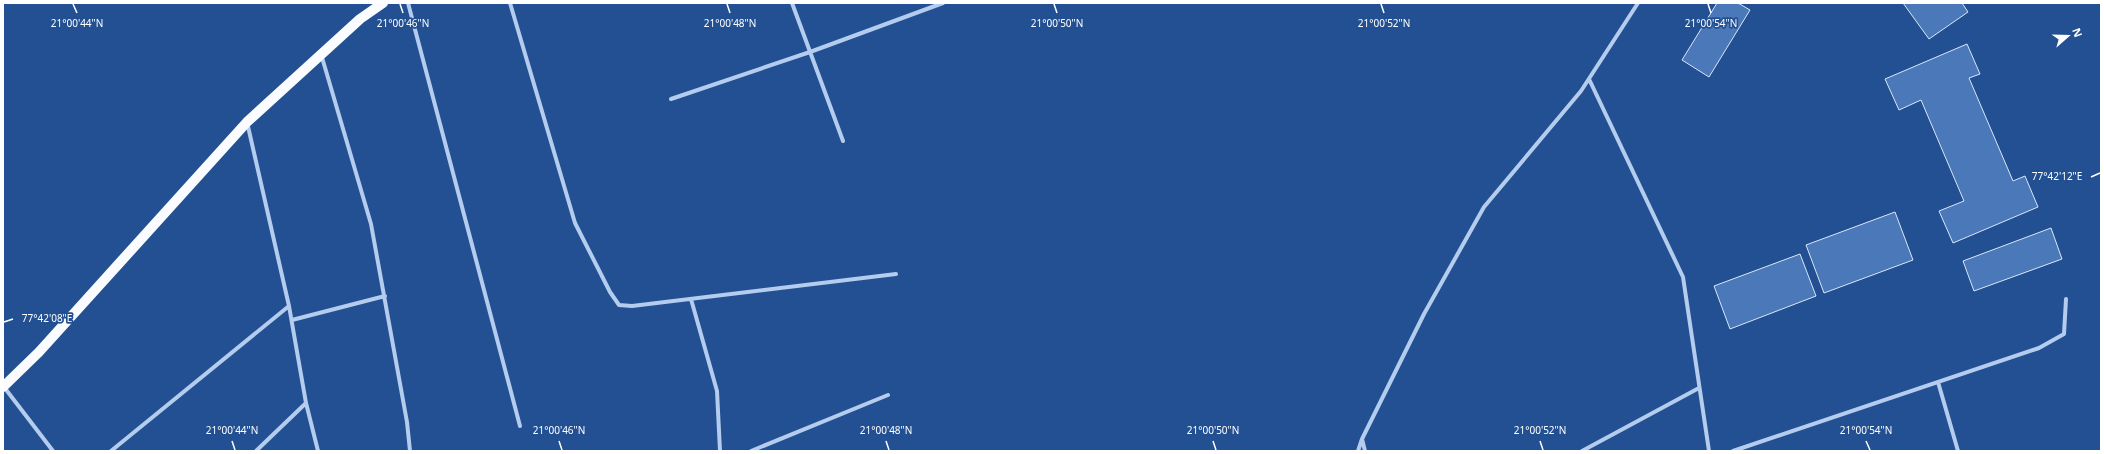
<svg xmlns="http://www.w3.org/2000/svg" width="2104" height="454" viewBox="0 0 2104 454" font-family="'Noto Sans',sans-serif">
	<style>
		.building { fill: #4b78b9; stroke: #d9e7f9 }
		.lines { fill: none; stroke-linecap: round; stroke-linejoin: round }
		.minor { stroke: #b4cced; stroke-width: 4 }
		.primary { stroke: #fafcff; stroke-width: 10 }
		.ticks { fill: none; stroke: #fff; stroke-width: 1.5 }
		.ticks-label { font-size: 10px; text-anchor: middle; fill: #fff; stroke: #225092; stroke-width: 3.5; stroke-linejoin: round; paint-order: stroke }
	</style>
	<rect width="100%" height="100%" fill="#225092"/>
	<path class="building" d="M1717,3H1738L1750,10L1709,77L1682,60Z
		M1903,3H1962L1968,12L1929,39Z
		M1967,44L1980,74L1969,78L2013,181L2025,176L2038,207L1953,243L1939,211L1964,201L1921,100L1899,110L1885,79Z
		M1895,212L1913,260L1824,293L1806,245Z
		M2051,228L2062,259L1974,291L1963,261Z
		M1800,254L1816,296L1730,329L1714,286Z"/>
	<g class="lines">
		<path class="minor" d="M408,3L520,426
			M510,3L575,223L610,292L619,305L632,306L896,274
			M792,3L843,141
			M321,54L371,224L407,422L410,451
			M1589,79L1683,277L1709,451
			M671,99L810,52L943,3
			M247,122L289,306L306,403L318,451
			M691,299L717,391L720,451
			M292,320L385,296
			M1938,382L1958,451
			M4,387L53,451
			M111,451L289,306
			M256,451L306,403
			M751,451L888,395
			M1358,451L1362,439
			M1365,451L1362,439L1424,314L1484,207L1581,91L1638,3
			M1582,451L1699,388
			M1733,451L2039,348L2064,334L2066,299"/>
		<path class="primary" d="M3,387L39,352L247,122L360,19L383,3"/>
	</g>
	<path class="ticks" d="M73,4L77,13M400,4L403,13M727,4L730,13M1054,4L1057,13M1381,4L1384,13M1708,4L1711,13M2091,177L2100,173M4,322L13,319M232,441L235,450M559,441L562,450M886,441L889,450M1213,441L1216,450M1540,441L1543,450M1866,441L1870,450"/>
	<g class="ticks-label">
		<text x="77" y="27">21°00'44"N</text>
		<text x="403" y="27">21°00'46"N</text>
		<text x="730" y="27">21°00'48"N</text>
		<text x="1057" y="27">21°00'50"N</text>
		<text x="1384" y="27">21°00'52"N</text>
		<text x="1711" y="27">21°00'54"N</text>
		<text x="2057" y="180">77°42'12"E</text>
		<text x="47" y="322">77°42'08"E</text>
		<text x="232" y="434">21°00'44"N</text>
		<text x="559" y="434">21°00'46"N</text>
		<text x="886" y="434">21°00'48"N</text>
		<text x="1213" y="434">21°00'50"N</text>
		<text x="1540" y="434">21°00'52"N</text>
		<text x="1866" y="434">21°00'54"N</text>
	</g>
	<rect width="2104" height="454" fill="none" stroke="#ffffff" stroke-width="8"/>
	<g transform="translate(2068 36) rotate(70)" stroke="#225092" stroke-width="3" paint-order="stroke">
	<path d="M0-3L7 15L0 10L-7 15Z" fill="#ffffff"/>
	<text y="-6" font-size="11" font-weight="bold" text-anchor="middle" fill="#ffffff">N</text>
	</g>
</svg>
